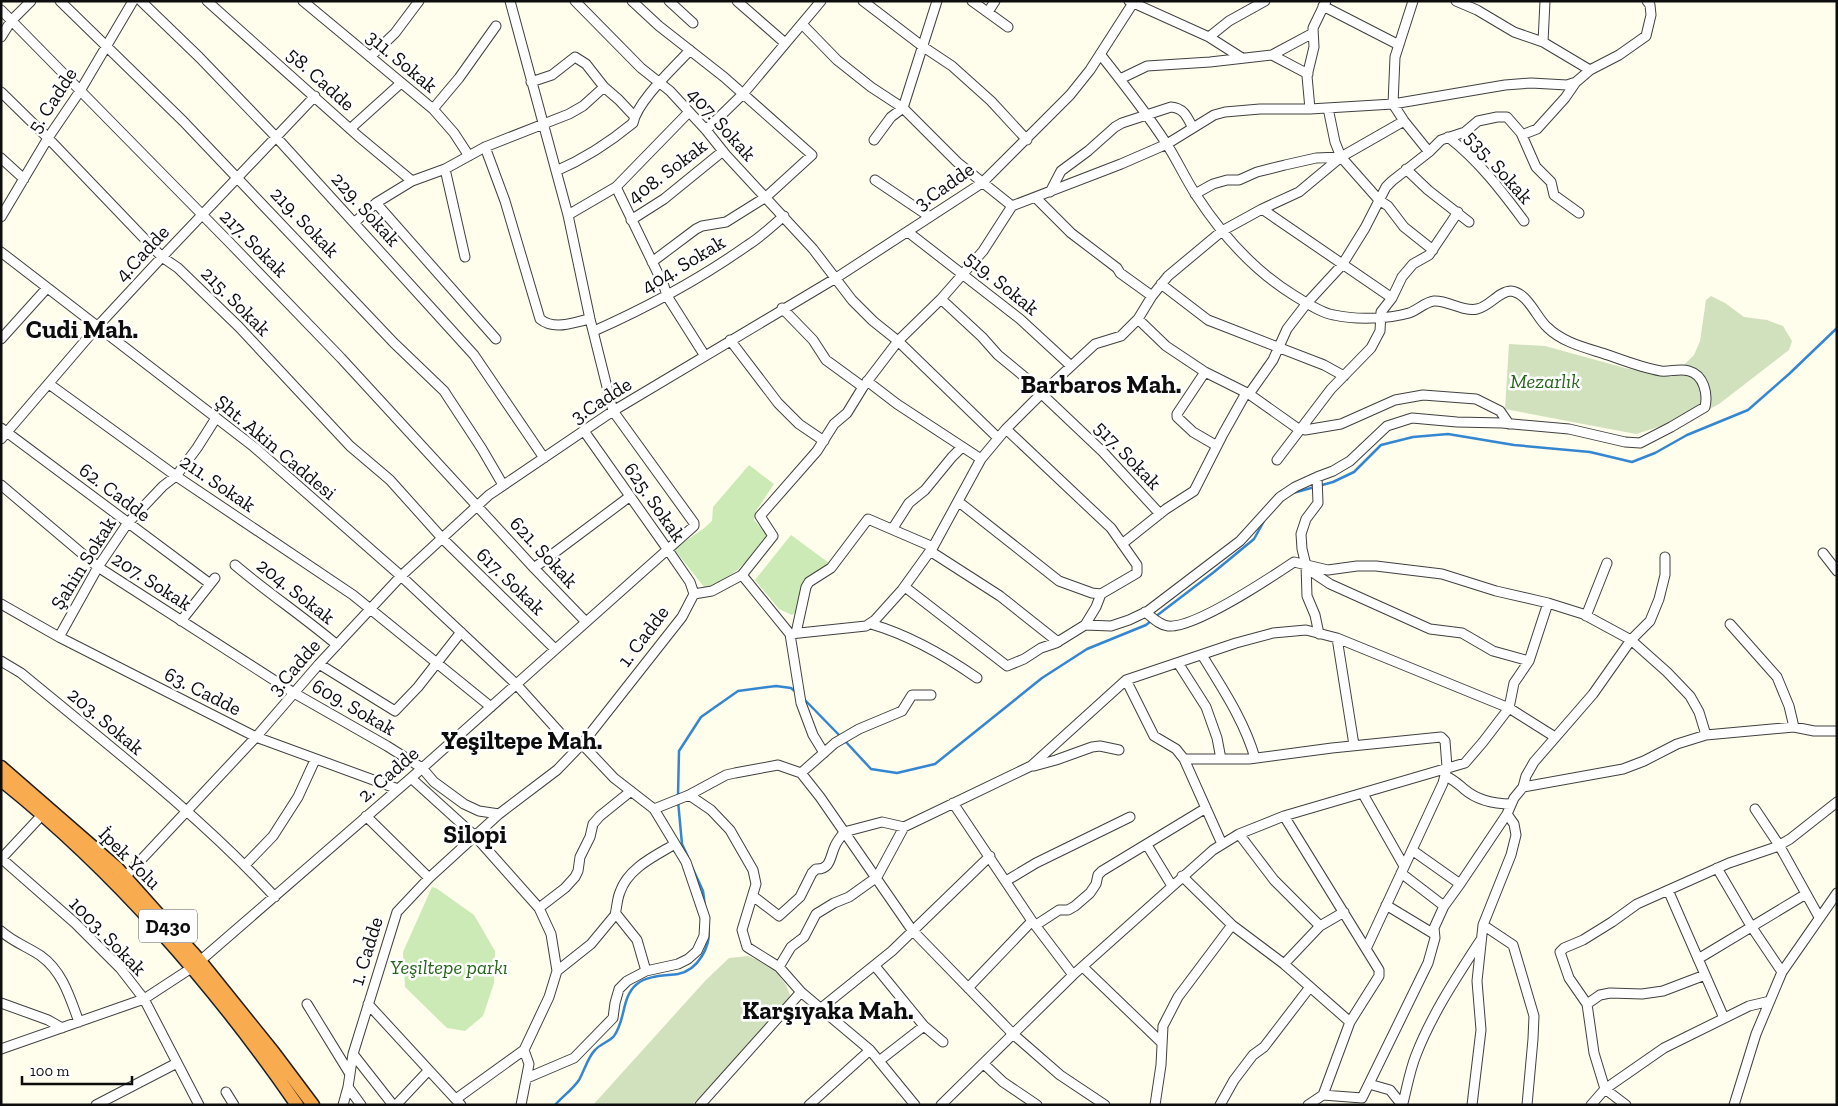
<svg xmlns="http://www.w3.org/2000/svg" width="1838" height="1106" viewBox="0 0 1838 1106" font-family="'Zilla Slab',serif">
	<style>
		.green { fill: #cceab5 }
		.cemetery { fill: #d2e1bd }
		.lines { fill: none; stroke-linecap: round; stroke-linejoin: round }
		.stream { stroke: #3486d1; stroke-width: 2.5 }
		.minor-casing { stroke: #404040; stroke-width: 11 }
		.highway-casing { stroke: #1e1e1e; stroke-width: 15 }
		.minor { stroke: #fff; stroke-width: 9 }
		.highway { stroke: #f9ab50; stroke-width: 12 }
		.labels { text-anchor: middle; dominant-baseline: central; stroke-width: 5; stroke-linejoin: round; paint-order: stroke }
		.shield { fill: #fff; stroke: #565656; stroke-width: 1 }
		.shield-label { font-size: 19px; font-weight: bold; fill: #0d0d0d }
		.street-label { font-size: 20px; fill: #0d0d0d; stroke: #fff }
		.park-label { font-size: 20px; font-style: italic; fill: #25661b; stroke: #fff }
		.district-label { font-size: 25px; font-weight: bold; fill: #0d0d0d; stroke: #fff }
	</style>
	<rect width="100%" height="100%" fill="#fffdec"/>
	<path class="green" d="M749,465L774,484L756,511L754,520L767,534L766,543L736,571L711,588L704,587L674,549L703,529L712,521L713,507Z
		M791,535L829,563L802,584L796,612L792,615L779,609L755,580Z
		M432,887L436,888L474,915L495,951L494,983L483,1016L465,1031L447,1028L405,987L403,952Z"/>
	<path class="cemetery" d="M1711,296L1725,303L1744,317L1767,320L1783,326L1792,341L1789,350L1719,404L1700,414L1636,434L1505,409L1509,344L1545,346L1625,368L1672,377L1694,355L1700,341L1706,300Z
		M748,956L772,966L786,985L790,995L787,1003L692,1105H593L705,981L729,958Z"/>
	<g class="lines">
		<path class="stream" d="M1293,493L1333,482L1354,472L1381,445L1413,437L1448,434L1514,445L1590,452L1632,462L1655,453L1687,435L1748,410L1789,374L1837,328
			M1155,617L1214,572L1254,539L1264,521
			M803,698L841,737
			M845,741L871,769L897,773L935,764L1042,678L1087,649L1146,625L1151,621
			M678,796L679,751L701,717L738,691L776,686L791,688L797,693
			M678,801L682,844L688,857
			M692,867L703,891L705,906
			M555,1105C562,1097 573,1089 579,1080C584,1071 588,1057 595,1050C600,1044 609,1042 614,1036C626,1020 621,997 637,984C648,975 665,976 678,974C698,970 712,946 708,926"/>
		<g class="minor-casing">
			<path id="minor" d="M60,1L183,121L394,343L444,391L482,449L503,485
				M141,1L199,57L277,138L474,355L544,458
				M207,1L358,136L412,181
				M303,1L433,109L454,133L469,156
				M575,1L641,68L670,91L706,130L726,155L813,249L852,300L873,321L898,341L998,438
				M632,1L659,26L724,77L812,155L766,197L726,222L702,226L696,229L652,262
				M669,1L693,23
				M737,1L785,43
				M863,1L922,46L952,66L991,101L1027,140
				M972,1L1008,27
				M1129,1L1209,37L1242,58
				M1413,1L1395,57L1393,104L1404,121L1429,152
				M1456,1L1477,10L1514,32L1543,42L1590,70
				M1323,6L1399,45
				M1,10L230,243L341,358L534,568L586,622
				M988,12L995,1
				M802,24L837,60L871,87L903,108L957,162L1012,206
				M1,37L11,21L31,1
				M1209,37L1229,21L1265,1
				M1543,42L1545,1
				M1272,55L1308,74
				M370,57L395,33L419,1
				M1120,79L1147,66L1210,62L1272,55L1313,33
				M531,82L552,75L575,57L586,64L604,87L619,100L634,116
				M1,92L48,138L162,257L178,268L239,327L350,446L390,480L442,538L555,649
				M1328,108L1335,142L1341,157L1379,200L1388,206L1404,227L1433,250
				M433,109L459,78L496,26
				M1310,109L1307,76L1314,47L1313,28L1326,1
				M350,129L401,83
				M706,130L743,94L821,1
				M1522,135L1537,129L1565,98L1576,82
				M1448,137C1479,161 1501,190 1524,221
				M874,140L891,117L903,108L937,1
				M485,147L505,201L540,319C555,331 573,322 590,319
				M1,158L24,179
				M445,169L465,257
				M1406,169L1428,190L1469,222
				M556,171C584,159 610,142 633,123C638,100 674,68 690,50
				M875,180L930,217
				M616,187L664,286L667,296L705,356
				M1050,192L1061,171L1088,151L1115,127L1122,123L1171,107C1184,108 1187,117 1193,128
				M1195,194L1213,184L1227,180H1239L1257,172L1285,165L1316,158L1341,157
				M376,203L496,339
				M1262,209L1392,298
				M568,215L616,187L688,113
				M1,217L48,138L80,91L133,1
				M631,220L664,199L723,151
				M355,222L376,203L412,181L445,169L485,147L569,114L583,106L604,87
				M908,232L1020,319L1071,366
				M1,252L254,447L401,576L516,684L561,734
				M1161,284L1208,320L1324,365L1344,376
				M1152,296L1168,276L1222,231L1262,209L1299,192L1341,157L1404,121
				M941,299L982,337L998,355L1043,392L1045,397L1103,452L1160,514
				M782,308L813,340L826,360L863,387
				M1138,319L1166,346L1205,372L1249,394L1297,428L1305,430L1341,424L1395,400L1423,395L1476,399L1500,411L1509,424
				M594,331C648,307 700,279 748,245C761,237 772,226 784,216
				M1,339L47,288
				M730,340L778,403L799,424L824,441
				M1205,372L1177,414V417L1193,432L1217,446
				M867,381L897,404L981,459
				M49,384L176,476L353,595L491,707
				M1249,394L1273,360L1287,329L1307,303L1342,265L1365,228L1386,187L1392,181L1429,152L1441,140L1465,132L1478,121L1497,117H1507L1521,133L1536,167L1551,182L1554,195L1579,213
				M1,428L209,583
				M584,431L668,550L690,582L694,594
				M1,439L97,327L162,257L315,96
				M1277,460L1331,389L1371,348L1380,331L1381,312L1392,298L1402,277L1413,264L1429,255L1458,212
				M1317,477L1318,503L1306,519L1301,534L1302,549L1306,565L1315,574L1330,584L1430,629L1462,633L1493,651L1529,661
				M1,485L98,567L294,693L387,746L422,768L434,782L464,804L479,811L499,814
				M959,502L1059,581L1092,593L1101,594L1137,573V565L1111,528L1006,429
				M893,528L909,503L925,490L952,457L962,447
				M1122,544L1166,509L1194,491L1223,434L1246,393
				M930,551L1000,596L1058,642
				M1823,553L1837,571
				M235,565C268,593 304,617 337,645
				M1306,565L1307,596L1315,615L1319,634
				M534,568L629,497
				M742,575L790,634L801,703L813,735L824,753
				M905,587L1007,666L1024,659L1041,648L1056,643L1085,625L1096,607L1101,594
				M694,594L712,591L742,575L773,536L760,516L817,451L834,424L847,413L863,387L898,341L941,299L983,251L1012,206L1121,164L1167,144L1214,115L1225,112L1260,109H1310L1393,104L1505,85L1531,83L1567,85L1576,82L1590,70L1619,55L1646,36L1651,15L1650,5L1647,1
				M1,604L59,637L256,737L398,789
				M1145,612C1152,617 1159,625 1168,626C1194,629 1270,578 1294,562L1328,570L1357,566H1376L1442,574L1496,591L1548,603L1583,614L1631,640L1667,672L1690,696L1699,712L1706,735
				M1586,616L1607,563
				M181,621L215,578
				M871,624C909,635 944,655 977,678
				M1730,624L1777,677L1789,706L1794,727
				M1085,625L1111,626L1129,620L1148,611L1240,541L1280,497L1295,487L1317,477L1333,471L1350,461L1387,426L1412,418L1457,422L1502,423L1569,429L1625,442L1640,443L1671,427L1705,407C1708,394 1704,375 1689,371C1680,368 1670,372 1661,371C1643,368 1625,361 1608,355C1587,348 1563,343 1547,327C1536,317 1528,293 1511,291C1499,291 1489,307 1477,309C1462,312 1448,300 1434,301C1425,302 1418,310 1409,313C1388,319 1356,320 1334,315C1321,313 1307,303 1295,296C1254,271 1222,235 1196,195C1185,178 1177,160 1166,143C1146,112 1123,83 1100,54
				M796,633L806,587L809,582L831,568L868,519L933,547
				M790,634L866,626L875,620L902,590L933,547L981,459L1006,429L1041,394L1095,344L1121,336L1138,319L1152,296L1120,273L1117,268L1071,233L1036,198
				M59,637L98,567L127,524L163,486L176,476L197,448L216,418
				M1337,638L1354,745
				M1202,655C1222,688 1244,720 1255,758
				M1,661L21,673C108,745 198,814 275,897
				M1178,663L1206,707L1217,738L1221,759
				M319,664L395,711L418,687L461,632
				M1126,680L1154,736L1176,749L1184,759L1222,844
				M1184,759H1249L1332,748L1431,738L1441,737L1445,741L1447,767L1443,783L1366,949
				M1034,766L1056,760L1092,747L1100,746L1119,750
				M801,773L835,743L859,729L902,711L912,695H931
				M1445,776C1453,779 1457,783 1464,789C1478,801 1494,804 1511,804
				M411,778L475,836L539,908L551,934L557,971L549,997L524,1050L456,1099
				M1523,787L1623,769L1644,761L1677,744L1706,735L1794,727L1814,731H1837
				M1363,794L1404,866
				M689,795L711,810L730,830L753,870L756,884L742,930L747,947L779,967L801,992L870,1050L915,1105
				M953,803L1032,921L1073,975
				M654,809L689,795L726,775L735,773L778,765L801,773L820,797L912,930L1013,1034L1060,1075L1105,1105
				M1755,809L1779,845L1819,917
				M366,816L429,878
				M1284,816L1379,970V976L1350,1022L1323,1095L1308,1105
				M1239,834L1274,880L1320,926
				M1147,845L1172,886
				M1412,850L1460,884
				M1,859L42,815
				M2,859L75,923L120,968L144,999L199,1105
				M245,865L273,836L298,797L315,760
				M1717,868L1751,926L1782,972
				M1401,873L1444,906
				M1182,876L1232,925L1284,964L1350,1022
				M125,877L256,737L319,664L401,576L489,495L613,411L836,278L982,183L1070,95L1090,70L1133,3
				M1006,881L1036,863L1130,817
				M1668,890L1724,1018
				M753,896L779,916L800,897L812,873L816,869C831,870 830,856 835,846C837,841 841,837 844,832L882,822L904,827L1031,766L1126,680L1236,643L1273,633L1306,630L1337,638L1509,708L1555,737
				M1386,905L1434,934
				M539,908L565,888L575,877L578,871L580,857L590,837L593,824L600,816L631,791
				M615,915C617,907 617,899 620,892C628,868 655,856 675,844
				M1036,925L1059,910H1068L1075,906L1090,893L1096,884L1098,875L1102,871L1206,808
				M1483,925L1513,945L1534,1016L1533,1039L1527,1105
				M1,931C13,942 28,947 41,956C63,972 70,998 79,1022
				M1698,959L1806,894
				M200,961L411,778L694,526V523L613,411L590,319L568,215L510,1
				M1284,964L1320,926L1344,912
				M875,966L924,1026L943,1042
				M779,967L791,947L804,937L816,914L834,903L849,897L877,877L904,827
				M1083,967L1162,1043
				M557,971L591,944L615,915H617L637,940L646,971
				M968,988L1032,921
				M1,1003L48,1020L62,1028
				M307,1004L350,1074
				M368,1004L461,1105
				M1587,1004L1600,995L1610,993L1642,994L1663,991L1705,975
				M820,1009L892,951L990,856
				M1,1049L144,999L193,967
				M353,1054L393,1105
				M879,1061L924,1026
				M984,1064L1003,1082L1037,1105
				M527,1078L574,1058L613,1018L615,1003L619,989L627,981L646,971L678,964L688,959L697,951L704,936L705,918L686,862L654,809L614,778L582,744
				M1369,1084L1390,1090L1402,1105
				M348,1087L361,1105
				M226,1092L234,1105
				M1323,1095L1362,1098L1428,963L1435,938L1434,928L1444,906L1460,884L1507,814L1514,798L1523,787L1526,776L1534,762L1593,694L1631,640L1650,621L1659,599L1665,575V557
				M1403,1103C1407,1087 1410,1070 1416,1055C1432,1014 1456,978 1480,941
				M96,1105L177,1063
				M343,1105L348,1087L353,1054L397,912L429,878L475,836L499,814L557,770L582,744L682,617L694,594
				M396,1105L428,1071
				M521,1105L529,1064L524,1050
				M700,1105L801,992
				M809,1105L870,1050
				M941,1105L1073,975L1213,850L1239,834L1284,816L1465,763L1483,742L1509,708L1514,683L1529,661L1548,603
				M1155,1105L1161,1065L1163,1026L1178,997L1232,925
				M1220,1105L1234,1080L1253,1055L1264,1047L1310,987
				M1472,1105L1481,1030L1477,981L1483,925L1511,855L1516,835L1514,824L1507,814
				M1591,1105L1605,1089L1664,1048L1749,1006L1770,1001
				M1626,1105L1605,1089L1594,1053L1587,1004L1569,978L1560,952L1564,948L1583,940L1612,922L1637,904L1729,863L1776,847L1790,839L1837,802
				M1734,1105L1756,1034L1782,972L1837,893"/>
		</g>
		<g class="highway-casing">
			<path id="highway" d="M1,767L117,868L200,961L274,1053L313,1105
				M1,780C114,870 215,986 297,1105"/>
		</g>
		<use href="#minor" class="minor"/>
		<use href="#highway" class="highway"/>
	</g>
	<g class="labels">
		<rect class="shield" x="139" y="909.5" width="58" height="33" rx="4"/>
		<g class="shield-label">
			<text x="168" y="926">D430</text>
		</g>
		<g class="street-label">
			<text transform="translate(402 61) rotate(40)">311. Sokak</text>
			<text transform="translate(321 79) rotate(42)">58. Cadde</text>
			<text transform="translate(52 100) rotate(-57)">5. Cadde</text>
			<text transform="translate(722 124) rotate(48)">407. Sokak</text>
			<text transform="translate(1499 167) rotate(48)">535. Sokak</text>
			<text transform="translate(667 171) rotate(-37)">408. Sokak</text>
			<text transform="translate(944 186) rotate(-35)">3.Cadde</text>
			<text transform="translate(366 209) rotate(48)">229. Sokak</text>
			<text transform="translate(305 222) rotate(46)">219. Sokak</text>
			<text transform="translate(254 243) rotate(45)">217. Sokak</text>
			<text transform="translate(142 253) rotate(-47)">4.Cadde</text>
			<text transform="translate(683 264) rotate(-31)">404. Sokak</text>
			<text transform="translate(1002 283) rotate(39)">519. Sokak</text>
			<text transform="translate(236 301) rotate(45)">215. Sokak</text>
			<text transform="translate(601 400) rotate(-33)">3.Cadde</text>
			<text transform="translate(276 447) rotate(40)">Şht. Akin Caddesi</text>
			<text transform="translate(1128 455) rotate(46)">517. Sokak</text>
			<text transform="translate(218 483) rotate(34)">211. Sokak</text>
			<text transform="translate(115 492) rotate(37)">62. Cadde</text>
			<text transform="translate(655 502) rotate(55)">625. Sokak</text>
			<text transform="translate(544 552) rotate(47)">621. Sokak</text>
			<text transform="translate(83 563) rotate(-58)">Şahin Sokak</text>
			<text transform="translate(152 581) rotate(33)">207. Sokak</text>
			<text transform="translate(511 581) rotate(44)">617. Sokak</text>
			<text transform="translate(296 591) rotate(38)">204. Sokak</text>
			<text transform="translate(643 636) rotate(-53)">1. Cadde</text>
			<text transform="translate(294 667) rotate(-49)">3.Cadde</text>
			<text transform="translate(203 691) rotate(27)">63. Cadde</text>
			<text transform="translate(354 707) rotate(30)">609. Sokak</text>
			<text transform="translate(106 721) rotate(40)">203. Sokak</text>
			<text transform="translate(388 774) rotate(-41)">2. Cadde</text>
			<text transform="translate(130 858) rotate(45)">İpek Yolu</text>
			<text transform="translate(108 936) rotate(46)">1003. Sokak</text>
			<text transform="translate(366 951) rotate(-73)">1. Cadde</text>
		</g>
		<g class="park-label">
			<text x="1545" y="381">Mezarlık</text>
			<text x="449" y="967">Yeşiltepe parkı</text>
		</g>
		<g class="district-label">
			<text x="82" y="329">Cudi Mah.</text>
			<text x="1101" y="384">Barbaros Mah.</text>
			<text x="522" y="740">Yeşiltepe Mah.</text>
			<text x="475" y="834">Silopi</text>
			<text x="828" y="1010">Karşıyaka Mah.</text>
		</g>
	</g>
	<rect width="1838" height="1106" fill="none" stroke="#0d0d0d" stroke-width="5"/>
	<path d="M22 1076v8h110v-8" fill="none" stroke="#0d0d0d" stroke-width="2.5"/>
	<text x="30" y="1076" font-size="15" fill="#0d0d0d" stroke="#ffffff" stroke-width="4" paint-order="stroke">100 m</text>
</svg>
